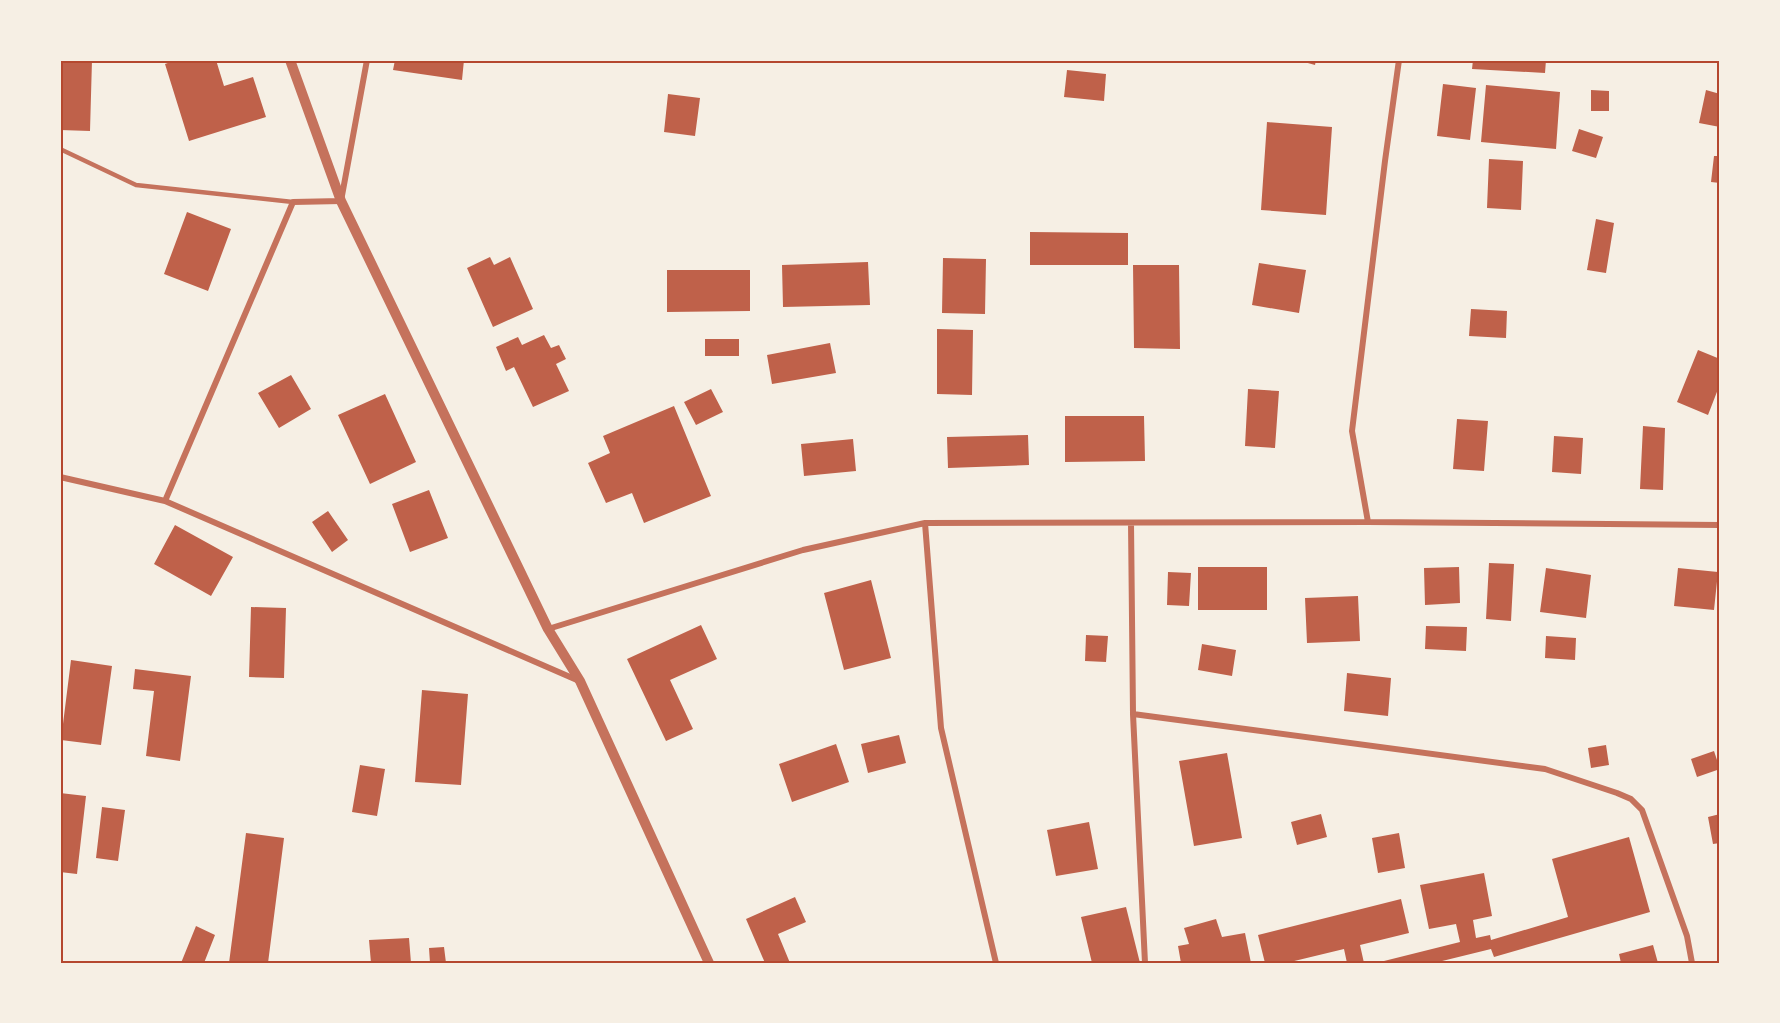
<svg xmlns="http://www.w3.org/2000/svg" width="1780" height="1023" viewBox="0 0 1780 1023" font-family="'Noto Sans',sans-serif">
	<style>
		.building { fill: #bf614a }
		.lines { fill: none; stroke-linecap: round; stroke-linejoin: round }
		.service { stroke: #c5725c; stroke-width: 4.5 }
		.minor { stroke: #c5725c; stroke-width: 6 }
		.tertiary { stroke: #c5725c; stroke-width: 10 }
		.neatline { fill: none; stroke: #b5482f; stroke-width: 2 }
	</style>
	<rect width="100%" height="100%" fill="#f6efe4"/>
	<path class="building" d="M60,60H92L90,131L60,130Z
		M176,60H216L224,86L253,77L266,117L189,141L165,64Z
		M395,60H464L462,80L393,70Z
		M1297,60H1316L1315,65Z
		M1473,60H1546L1545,73L1472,69Z
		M1067,70L1106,74L1104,101L1064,97Z
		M1443,84L1476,88L1470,140L1437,136Z
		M1486,85L1560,92L1556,149L1481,142Z
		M1591,90L1609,91V111H1591Z
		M1706,90L1720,94V127L1699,123Z
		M668,94L700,98L695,136L664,132Z
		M1267,122L1332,127L1326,215L1261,210Z
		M1579,129L1603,137L1596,158L1572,151Z
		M1714,156H1720V183L1711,182Z
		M1489,159L1523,161L1521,210L1487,208Z
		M187,212L231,229L208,291L164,274Z
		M1596,219L1614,223L1606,273L1587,270Z
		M1030,232L1128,233V265H1030Z
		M490,257L494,265L510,257L533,309L493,327L467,268Z
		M943,258L986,259L985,314L942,313Z
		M868,262L870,305L783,307L782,265Z
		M1259,263L1306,270L1299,313L1252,305Z
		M1133,265H1179L1180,349L1134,348Z
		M667,270H750V311L667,312Z
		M1471,309L1507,311L1506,338L1469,336Z
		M937,329L973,330L972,395L937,394Z
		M544,335L551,348L559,345L566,359L556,364L569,391L533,407L514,367L506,371L496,347L518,337L522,345Z
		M705,339H739V356H705Z
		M830,343L836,373L772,384L767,355Z
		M1698,350L1720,359V384L1708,415L1677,402Z
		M291,375L311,409L279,428L258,393Z
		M711,389L723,412L696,425L684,402Z
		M1248,389L1279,391L1275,448L1245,446Z
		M385,394L416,462L370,484L338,415Z
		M674,406L711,496L644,523L632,493L606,503L588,463L610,453L603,436Z
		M1065,416H1144L1145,461L1065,462Z
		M1457,419L1488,421L1484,471L1453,469Z
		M1643,426L1665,428L1663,490L1640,489Z
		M1028,435L1029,465L948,468L947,437Z
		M1554,436L1583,438L1581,474L1552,472Z
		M853,439L856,471L804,476L801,444Z
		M429,490L448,538L410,552L392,504Z
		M328,511L348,540L332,552L312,522Z
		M175,525L233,557L211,596L154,564Z
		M1489,563L1514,564L1511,621L1486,619Z
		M1198,567H1267V610H1198Z
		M1459,567L1460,603L1425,605L1424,568Z
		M1546,568L1591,575L1586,618L1540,612Z
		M1678,568L1718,572L1714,610L1674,606Z
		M1168,572L1191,573L1189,606L1167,605Z
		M871,580L891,658L844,670L824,593Z
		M1358,596L1360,641L1307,643L1305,598Z
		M251,607L286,608L284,678L249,677Z
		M701,625L717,659L670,680L693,729L666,741L627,659Z
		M1426,626L1467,627L1466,651L1425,649Z
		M1086,635L1108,636L1106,662L1085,661Z
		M1546,636L1576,638L1575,660L1545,658Z
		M1202,644L1236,650L1232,676L1198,670Z
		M71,660L112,666L101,745L61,740Z
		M135,669L191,676L180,761L146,756L154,691L133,689Z
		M1347,673L1391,678L1388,716L1344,711Z
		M422,690L468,694L461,785L415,782Z
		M899,735L906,763L868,773L861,744Z
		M836,744L849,782L792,802L779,764Z
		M1606,745L1609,765L1591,768L1588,748Z
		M1714,751L1720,769L1697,777L1691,759Z
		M1227,753L1242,838L1194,846L1179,761Z
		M360,765L385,769L377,816L352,812Z
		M60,793L86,796L77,874L60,872Z
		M102,807L125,810L118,861L96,858Z
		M1321,814L1327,837L1297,845L1291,822Z
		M1720,814V843L1713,844L1708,817Z
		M1089,822L1098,869L1056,876L1047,830Z
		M246,833L284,838L268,963H229Z
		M1399,833L1405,868L1378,873L1372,838Z
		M1629,837L1650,912L1494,957L1491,949L1434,963H1376L1460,942L1456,924L1429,929L1420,885L1484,873L1492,916L1473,920L1476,938L1490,935L1491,940L1568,917L1552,859Z
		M795,897L806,922L778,934L790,963H765L746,919Z
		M1401,899L1409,933L1360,945L1364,963H1347L1344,949L1286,963H1265L1258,935Z
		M1126,907L1140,963H1092L1081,917Z
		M1216,919L1222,937L1245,933L1251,963H1181L1178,946L1189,944L1184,928Z
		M196,926L215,935L204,963H181Z
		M409,938L411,963H371L369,940Z
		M1653,945L1658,963H1621L1619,954Z
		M444,947L446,963H430L429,948Z"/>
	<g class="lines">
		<path class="service" d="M60,149L136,185L293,202"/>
		<path class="minor" d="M60,477L165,501L577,680
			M165,501L293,202L341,201L367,60
			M1368,522L1352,431L1385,161L1399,60
			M925,523L941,728L996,963
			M1131,523L1133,714L1145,963
			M548,629L803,550L925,523L1368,522L1720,525
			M1133,714L1545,769L1617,793L1631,799L1642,810L1687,936L1692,963"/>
		<path class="tertiary" d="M290,60L341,201L548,629L580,681L709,963"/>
	</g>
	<rect width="1780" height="1023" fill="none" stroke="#f6efe4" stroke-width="123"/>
	<rect x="62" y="62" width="1656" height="900" class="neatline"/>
</svg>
